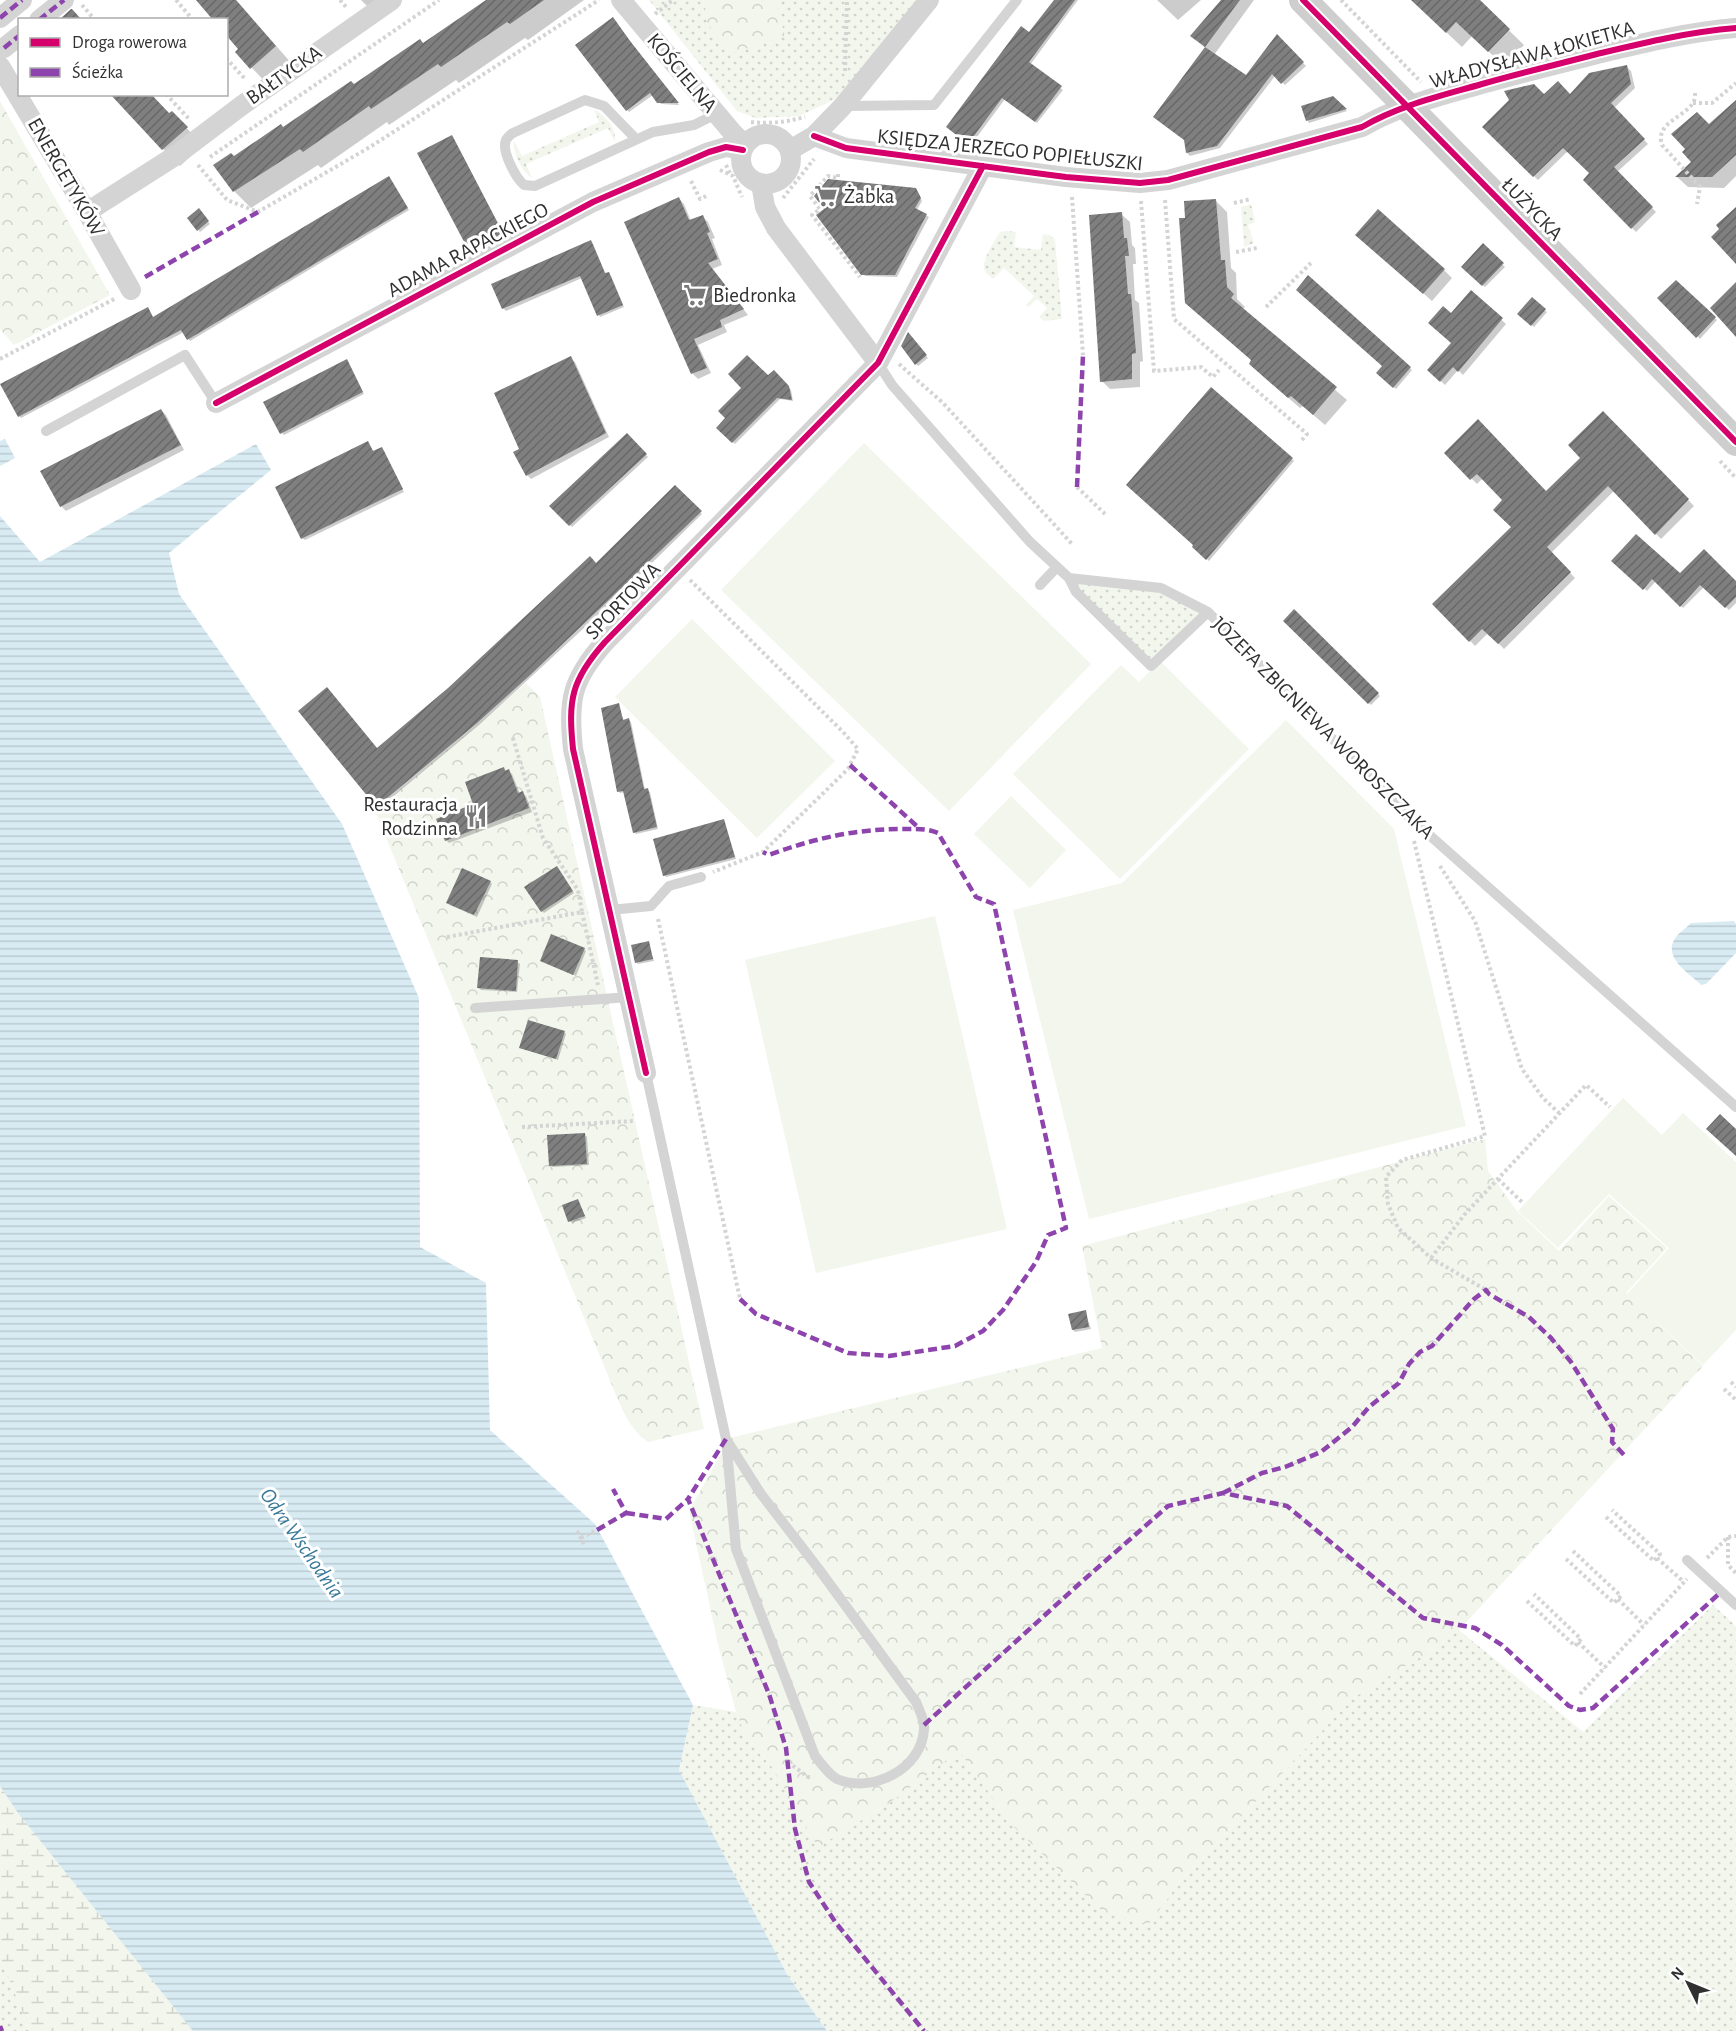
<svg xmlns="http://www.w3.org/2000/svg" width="1736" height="2031" viewBox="0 0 1736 2031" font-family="'Alegreya Sans',sans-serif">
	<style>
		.grass { fill: url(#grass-dots) }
		.forest { fill: url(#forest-crowns) }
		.wetland { fill: url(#wetland-marsh) }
		.pitch { fill: #f2f6ec }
		.water { fill: url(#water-rules) }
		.shadow { fill: #0003 }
		.building { fill: url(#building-hatch) }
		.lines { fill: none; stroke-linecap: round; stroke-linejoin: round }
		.path { stroke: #d4d4d4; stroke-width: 4; stroke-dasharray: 3 3; stroke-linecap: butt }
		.lane { stroke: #d4d4d4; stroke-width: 10 }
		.street { stroke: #d4d4d4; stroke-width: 20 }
		.secondary { stroke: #cecece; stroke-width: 28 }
		.quiet { stroke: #8e44ad; stroke-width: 4.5; stroke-dasharray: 9 4.5; stroke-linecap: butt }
		.cycleway-casing { stroke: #fff; stroke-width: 10 }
		.cycleway { stroke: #d6006c; stroke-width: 6 }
		.labels { text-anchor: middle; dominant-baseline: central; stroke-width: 6; stroke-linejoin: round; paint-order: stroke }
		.street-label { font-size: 21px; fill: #303030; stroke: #fff }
		.poi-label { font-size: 21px; fill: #303030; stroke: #fff; text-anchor: start }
		.water-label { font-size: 22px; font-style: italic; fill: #387998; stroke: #fff }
	</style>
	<defs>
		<pattern id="grass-dots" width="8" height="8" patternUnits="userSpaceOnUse" patternTransform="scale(1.5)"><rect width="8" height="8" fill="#f2f6ec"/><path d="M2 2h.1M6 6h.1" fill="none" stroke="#d0d3cb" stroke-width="1.8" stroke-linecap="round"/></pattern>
		<pattern id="forest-crowns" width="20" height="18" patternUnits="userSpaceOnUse" patternTransform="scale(1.5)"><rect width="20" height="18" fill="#f2f6ec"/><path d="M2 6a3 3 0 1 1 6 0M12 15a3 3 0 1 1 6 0" fill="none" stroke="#d0d3cb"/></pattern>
		<pattern id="wetland-marsh" width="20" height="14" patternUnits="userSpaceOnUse" patternTransform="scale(1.5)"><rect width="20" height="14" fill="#f2f6ec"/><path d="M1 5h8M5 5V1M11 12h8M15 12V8" fill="none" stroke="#d0d3cb"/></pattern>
		<pattern id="water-rules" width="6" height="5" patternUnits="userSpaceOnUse" patternTransform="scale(1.5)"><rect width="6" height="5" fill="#d8ebf3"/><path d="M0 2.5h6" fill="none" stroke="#bacad1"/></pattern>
		<pattern id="building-hatch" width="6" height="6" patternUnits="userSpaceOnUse" patternTransform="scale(1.5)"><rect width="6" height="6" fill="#7f7f7f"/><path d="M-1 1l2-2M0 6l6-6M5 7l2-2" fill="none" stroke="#686868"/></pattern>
	</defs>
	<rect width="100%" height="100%" fill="#fff"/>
	<path class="grass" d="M649,0H919L844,95L799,116L756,118L737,111Z
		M594,109C605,116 617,127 615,142L608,128L526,164L532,178C522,172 512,152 514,141L522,156L599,122Z
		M1251,204L1255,222L1248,225L1254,243L1244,247L1241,207Z
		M1006,231L1016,232L1014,247L1041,250L1043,234L1050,235L1055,240L1062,319L1044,321L1039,317L1047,308L1037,299L1028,307L1026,305L1034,296L1004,268L993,279C990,276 984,272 984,268C982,260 996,238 1000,232Z
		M1069,578L1161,588L1208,612L1151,666Z
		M1713,1605L1736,1626V2031H827L788,1976L679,1770L693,1705L736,1712L748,1741L772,1767L819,1846L888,1804L959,1750L1013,1826L1148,1924L1180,1882L1353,1698L1430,1651L1459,1630L1583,1732Z
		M0,1956L30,2031H0Z"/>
	<path class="forest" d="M704,0H776L785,36L729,54L707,22Z
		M0,101L110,295L14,345L0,329Z
		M526,683L540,697L704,1429L648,1442C631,1430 624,1414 616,1395L375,811Z
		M1485,1139L1488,1171L1517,1211L1559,1251L1609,1196L1667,1248L1626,1293L1703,1366L1459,1630L1430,1651L1353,1698L1180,1882L1148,1925L1102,1911L1013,1826L959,1751L888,1804L818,1847L772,1767L748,1741L736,1712L719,1648L689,1511L730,1438L1102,1348L1082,1246Z"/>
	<path class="wetland" d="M0,1745L214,2031H30L0,1956Z"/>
	<path class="pitch" d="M864,443L1091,664L949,811L721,590Z
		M692,619L835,761L757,838L615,697Z
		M1160,661L1249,749L1120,879L1013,774L1121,665L1139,682Z
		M1286,720L1394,829L1466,1126L1089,1219L1013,910L1122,883Z
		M1011,796L1066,850L1030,888L974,834Z
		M935,916L1007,1229L816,1273L745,960Z
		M1623,1098L1662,1135L1683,1113L1736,1162V1330L1703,1365L1627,1294L1669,1248L1609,1194L1558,1248L1518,1211Z"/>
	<path class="water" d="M5,439L15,458L0,466V441Z
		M256,444L271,470L169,553L179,594L342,824L419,998L420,1247L486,1283L490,1430L595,1524L693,1705L679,1770L788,1976L827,2031H193L18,1813L0,1786V516L40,562Z
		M1734,921L1736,924V953L1706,984L1701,985C1690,974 1664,959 1674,940C1677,934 1686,928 1691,923Z"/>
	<path class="shadow" d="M198,0H236L292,64L268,85L237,52L240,49L226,20Z
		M361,0H385L372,11Z
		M488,0H584L528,40L525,38L459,83L456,80L389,125L387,122L321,168L318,165L251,208L234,191V158L423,45Z
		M1055,0H1078L1030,65L1063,90L1037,123L1005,99L971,145L950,129L1030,35Z
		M1157,0H1201L1178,20Z
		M1223,0H1254L1214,55L1246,77L1277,36L1306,66L1285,85L1275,76L1220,148L1190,156L1187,153L1186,141L1206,48L1201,44Z
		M1412,0H1478L1524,45L1504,66L1472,36L1462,47Z
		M615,21L679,105L661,104L653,95L629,112L627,110Z
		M1627,67L1631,71L1635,88L1614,108L1648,144L1617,172L1656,212L1636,232L1585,180L1591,173L1568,151L1538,180L1485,127L1544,96H1571Z
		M1333,98L1347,111L1309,123L1307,120Z
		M1736,101V176L1724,188L1688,187L1677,177L1693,162L1709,126Z
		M172,113L203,145L180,166L163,149L169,115Z
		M454,139L504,235L472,252L419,154Z
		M391,180L409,210L190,341L184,332L21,418L19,416L148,309L154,319Z
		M918,192L922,201L917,210L929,217L897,277L865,276L826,209Z
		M679,199L684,204L691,221L702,216L708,222L715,238L712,239L722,265L712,269L748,315L724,325L727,332L698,345L711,373L698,379L692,373Z
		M1216,201L1227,212L1231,268L1236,273L1237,299L1245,307L1242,310L1347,400L1325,425L1303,406L1300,408L1262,375L1253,361L1187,219Z
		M199,210L210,224L200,232L189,218Z
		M1121,214L1130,222L1132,245L1135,248L1136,264H1133L1135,300L1139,303L1143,361L1140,362V387L1110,389L1102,381Z
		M1366,243L1444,270L1452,278L1432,301Z
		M593,244L606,275L609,273L611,276L624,307L600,317L582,278L506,311L503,308Z
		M1483,245L1505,267L1485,287L1463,267Z
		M1308,277L1412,370L1396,389L1378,373L1384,366Z
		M1676,282L1717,320L1700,339L1659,298Z
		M1471,292L1506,324L1463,375L1458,370L1445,385L1430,370L1453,343L1451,315Z
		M1532,299L1547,312L1534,327L1519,314Z
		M908,335L928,358L918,366L916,364Z
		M570,358L575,362L609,437L531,479L527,475L521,450Z
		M348,363L364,394L284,435L282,433Z
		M774,372L791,390L793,401L780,399L735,444L718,428L728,418L743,388L768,377Z
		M1211,389L1294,461L1209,561L1194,547L1195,545Z
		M161,410L166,415L184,450L66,511L61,506Z
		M1603,413L1694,506L1661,539L1614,491L1551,553L1575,578L1504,649L1488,633L1475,646L1435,604L1513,527L1504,500L1483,478L1477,484L1446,453L1546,493L1582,458Z
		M627,435L648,457L572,527L551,506Z
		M368,443L374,452L384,451L404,492L305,540L302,538Z
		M675,487L702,514L611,603L479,725L383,805L379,802L376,804L374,802L300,711L377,750L596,565Z
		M1613,561L1680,575L1736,583V603L1729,610L1704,587L1683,608L1656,581L1647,591Z
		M1294,611L1380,696L1371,705L1285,621Z
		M618,704L624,721L629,720L631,722L645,790L650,792L658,829L636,834L634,832L625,792L620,793L618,791Z
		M503,768L512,774L520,794L522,793L526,796L532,812L449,843L446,840Z
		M723,820L736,859L666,877L664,875Z
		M558,870L574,893L544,913L542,911Z
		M490,882L492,884L477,917L450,905Z
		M648,942L654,961L638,964L636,962Z
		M584,949L586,951L576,976L542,960Z
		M517,962L520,964L517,992L481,990L479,988Z
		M564,1032L566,1034L558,1060L521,1048Z
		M585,1135L587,1137L589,1165L553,1167L550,1165Z
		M578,1201L586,1218L572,1223L570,1221Z
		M1085,1311L1091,1329L1075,1332L1073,1330Z"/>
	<path class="building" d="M196,0H236L276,46L250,69L235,52L238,49L226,35V20H213Z
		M486,0H544L510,24L507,22L441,67L438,64L371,109L369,106L303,152L300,149L233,192L213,165L231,153L234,156L281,124L283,127L351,81L354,84L420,39L423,43Z
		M1054,0H1075L1029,62L1062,86L1035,122L1002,98L968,144L946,127L1021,26L1029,32Z
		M1221,0H1240L1205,47L1190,36Z
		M1411,0H1480L1510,29L1488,52L1456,22L1446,33Z
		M72,9L82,20H59L71,9Z
		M613,17L630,41L679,103H657L650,93L626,111L575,45Z
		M1277,34L1304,62L1281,84L1272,74L1217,146L1186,153L1184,140L1153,117L1205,47L1246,75Z
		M1627,65L1631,84L1611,103L1645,139L1614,167L1653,207L1631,229L1583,180L1589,173L1563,148L1533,177L1482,127L1509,100L1504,91L1534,84L1544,94L1558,81L1570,94L1589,73Z
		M110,94H151L169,113L172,111L188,127L162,150Z
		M1333,96L1347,109L1306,121L1301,106Z
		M1736,100V155L1712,177H1675L1691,162L1682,152L1685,149L1671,134L1697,112L1709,124Z
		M452,135L503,233L469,251L417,153Z
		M389,176L408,208L187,340L181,330L18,417L0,384L148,307L153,317Z
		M828,179L916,188L921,198L915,208L927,214L895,275H861L816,215L824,209L814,196Z
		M679,197L689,220L703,215L710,232L707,233L718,259L708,263L744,309L720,320L722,327L694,339L707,368L691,374L624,222Z
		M1216,199L1221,260H1225L1227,287L1234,294L1231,298L1337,387L1313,415L1291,396L1288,398L1273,385L1249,364L1251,360L1185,303L1179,218H1185L1184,201Z
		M1736,207V264L1711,237L1719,229L1716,225Z
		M199,208L209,221L197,231L187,218Z
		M1378,209L1445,269L1423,294L1355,235Z
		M1122,212L1124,238H1127L1129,256H1125L1128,294H1131L1136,353L1132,354V379L1100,382L1089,215Z
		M591,240L605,273L609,272L623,305L597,316L580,276L502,309L491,284Z
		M1483,243L1504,263L1482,286L1461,267Z
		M1308,275L1411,367L1393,388L1376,373L1382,366L1296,290Z
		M1676,280L1716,317L1696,338L1657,298Z
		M1736,282V337L1710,308Z
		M1471,290L1503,318L1458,372L1453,367L1440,382L1427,370L1451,343L1428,323L1443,306L1451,313Z
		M1532,297L1546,309L1531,326L1517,314Z
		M908,332L927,355L915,365L901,346Z
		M747,355L768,375L774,370L789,386L792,400L777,398L732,443L716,428L725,418L718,411L741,388L728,374Z
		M571,356L606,433L526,476L513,452L519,449L494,393Z
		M347,359L363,392L280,434L263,402Z
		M1211,387L1293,458L1206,560L1192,547L1193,545L1126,485Z
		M161,409L181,445L60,507L40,471Z
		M1603,411L1689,499L1655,535L1608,486L1547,547L1571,572L1498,644L1482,629L1469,642L1432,604L1511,527L1493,510L1502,500L1477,474L1470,480L1444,453L1478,419L1546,491L1580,458L1568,445Z
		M627,433L647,454L569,526L549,506Z
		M368,441L373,451L382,447L403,489L301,539L275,487Z
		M675,485L702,511L529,676L477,723L380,804L376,801L373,803L298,711L327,687L377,748L448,688L590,556L596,563Z
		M1636,534L1680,573L1704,549L1736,581V597L1725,608L1700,585L1680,607L1652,579L1643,590L1611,561Z
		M1294,609L1379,693L1368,704L1283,621Z
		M619,703L623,720L629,718L644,789L648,788L657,827L633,833L623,791L617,792L601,708Z
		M504,767L505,771L509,769L518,793L523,791L529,808L445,841L436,819L473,804L465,782Z
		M724,819L735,857L663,876L653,839Z
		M557,866L573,891L541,912L524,887Z
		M462,868L491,881L474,915L446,903Z
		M551,934L585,948L573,975L540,961Z
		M649,941L653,959L635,963L631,945Z
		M480,957L518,960L516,991L477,988Z
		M528,1020L565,1031L556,1059L519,1048Z
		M1720,1114L1736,1129V1156L1706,1129Z
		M585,1133L587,1164L549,1166L547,1135Z
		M578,1199L585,1216L568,1222L562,1205Z
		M1086,1310L1089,1327L1072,1330L1068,1314Z"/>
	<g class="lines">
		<path class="path" d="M176,0L193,20
			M340,0L347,8
			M1341,0L1421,82
			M82,5L95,20
			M655,14L673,0
			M226,58L246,80
			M845,71L847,0
			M1695,93C1695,96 1695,100 1693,103C1683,118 1655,123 1662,145L1700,187L1697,204
			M166,94L190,120
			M1693,103H1712L1736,83
			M751,122C770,124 786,122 805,117
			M210,157L439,0
			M198,165L227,200L258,212L370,147L599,0
			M726,165L730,173
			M720,170L733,176L742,197
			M838,174V178L828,176L810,196L820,209L812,215L860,277
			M691,181L700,199L708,195
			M1072,197L1083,355
			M783,198L814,159
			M1165,200L1174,319L1307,434L1302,440
			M1141,201L1154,371L1201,367L1213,377L1219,370
			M1234,203L1251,199
			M1236,252L1257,248
			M1266,307L1311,263
			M0,359L116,298
			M899,364L943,403L1073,545
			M1720,461L1736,478
			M1077,487L1105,514
			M690,580L843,732L858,749L848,769L763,852L713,872
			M1414,841L1485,1136L1402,1160L1386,1177L1388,1204L1398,1228L1431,1258L1486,1290
			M1440,866L1475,921L1522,1069L1543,1098L1559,1113
			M582,912L598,985
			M658,919L740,1299
			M447,937L582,912L578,890L543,838L512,735
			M522,1127L634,1121
			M1498,1179L1522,1202
			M1431,1258L1465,1214L1586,1085L1610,1107
			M1731,1382L1736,1387
			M1724,1389L1736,1400
			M1606,1517L1654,1561L1660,1554L1612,1510
			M577,1531L584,1544
			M1728,1537V1565L1736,1573
			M581,1538L597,1530
			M1657,1558L1684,1582
			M1707,1558L1728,1537L1736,1536
			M1566,1559L1614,1603L1621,1596L1573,1551
			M1618,1599L1644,1625
			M1527,1601L1575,1646L1581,1639L1534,1594
			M1578,1642L1605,1668
			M1580,1694L1687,1579
			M788,1762L808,1777L813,1778"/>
		<path class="lane" d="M843,106L934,105L1017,0
			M636,139L604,106L585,100L513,133C511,134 506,139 506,140C501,151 516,178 524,185L535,186L653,132L694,125L716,114
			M878,363L892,385L1030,542L1069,578L1161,588L1208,612L1409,817L1736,1107
			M46,431L185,355L216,403
			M1069,578L1076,592L1151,666L1208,612
			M1040,585L1057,567
			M610,910L651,906L669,886L701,877
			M475,1008L630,997
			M646,1073L726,1439L761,1494L818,1568L916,1702C919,1710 925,1720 924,1729C922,1769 872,1794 837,1779C829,1775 821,1763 815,1756L736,1549L726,1439
			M1687,1560L1736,1605"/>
		<path class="street" d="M621,0L732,132L745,145
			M0,18L22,0
			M39,20L64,0
			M4,48L20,35
			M0,66L87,212L131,290
			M741 159a25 25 0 1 1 50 0a25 25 0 1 1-50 0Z
			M814,136L846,148L1066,177L1140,183L1168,180L1362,127C1400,105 1441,96 1482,84C1520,73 1559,64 1597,54C1643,43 1688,32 1736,28
			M790,150L814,136L843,106L929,0
			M761,183L765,207L776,228L878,363
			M87,212L175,156L241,106L392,0
			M216,403L593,202L709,152L726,147L743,150
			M646,1073L573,749C568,700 571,680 605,642L878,363L983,166"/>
		<path class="secondary" d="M1303,0L1736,442"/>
		<path class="quiet" d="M0,18L22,0
			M39,20L64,0
			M4,48L20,35
			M145,277L258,212
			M1077,487L1083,355
			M850,765L920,829
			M740,1299L756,1314L848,1353L889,1356L955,1346L983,1331L1003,1310L1036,1262L1048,1235L1066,1228L994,904L976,897L938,833C926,828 914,829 901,829C855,829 812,839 769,855L763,852
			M726,1439L688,1499L769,1694L786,1748L795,1829L809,1882L836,1923L924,2031
			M1223,1493L1262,1473L1285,1467L1321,1452L1352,1427L1369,1407L1399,1383L1409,1364L1420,1352L1432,1346L1474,1299L1486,1290L1489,1294L1529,1317L1551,1338L1571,1362L1613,1429L1612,1442L1625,1456
			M626,1513L666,1519L688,1499
			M597,1530L626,1513L613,1489
			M924,1725L1078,1585L1168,1506L1223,1493L1287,1506L1423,1618L1475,1628L1502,1645L1569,1706L1580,1710L1593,1708L1721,1592
			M0,2026L2,2031"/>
		<g class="cycleway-casing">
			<path id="cycleway" d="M1303,0L1736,442
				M814,136L846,148L1066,177L1140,183L1168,180L1362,127C1400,105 1441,96 1482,84C1520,73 1559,64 1597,54C1643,43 1688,32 1736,28
				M216,403L593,202L709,152L726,147L743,150
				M646,1073L573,749C568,700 571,680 605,642L878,363L983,166"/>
		</g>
		<use href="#cycleway" class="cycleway"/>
	</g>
	<defs>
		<g id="supermarket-bare" transform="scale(1.8)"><path d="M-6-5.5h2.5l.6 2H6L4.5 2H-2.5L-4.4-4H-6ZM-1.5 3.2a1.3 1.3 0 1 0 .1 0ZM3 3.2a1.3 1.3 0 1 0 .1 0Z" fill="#787878" stroke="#fff" stroke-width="2.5" paint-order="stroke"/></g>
		<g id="restaurant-bare" transform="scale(1.8)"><path d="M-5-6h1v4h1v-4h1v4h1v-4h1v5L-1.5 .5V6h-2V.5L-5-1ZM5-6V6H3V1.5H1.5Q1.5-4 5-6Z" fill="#787878" stroke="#fff" stroke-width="2.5" paint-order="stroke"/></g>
	</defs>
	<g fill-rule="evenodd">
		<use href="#supermarket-bare" x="826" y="196"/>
		<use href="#supermarket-bare" x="695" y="295"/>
		<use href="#restaurant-bare" x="476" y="816"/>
	</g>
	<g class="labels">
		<g class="street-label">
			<text transform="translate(1532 55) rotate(-15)">WŁADYSŁAWA ŁOKIETKA</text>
			<text transform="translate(682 73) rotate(50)">KOŚCIELNA</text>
			<text transform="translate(284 75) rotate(-35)">BAŁTYCKA</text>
			<text transform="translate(1010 150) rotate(6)">KSIĘDZA JERZEGO POPIEŁUSZKI</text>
			<text transform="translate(66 177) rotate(60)">ENERGETYKÓW</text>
			<text transform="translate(1532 209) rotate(46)">ŁUŻYCKA</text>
			<text transform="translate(468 250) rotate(-28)">ADAMA RAPACKIEGO</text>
			<text transform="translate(623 601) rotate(-46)">SPORTOWA</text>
			<text transform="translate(1323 728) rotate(45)">JÓZEFA ZBIGNIEWA WOROSZCZAKA</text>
		</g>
		<g class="poi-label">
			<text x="844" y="196">Żabka</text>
			<text x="713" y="295">Biedronka</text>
			<text x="458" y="804" text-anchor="end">Restauracja<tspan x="458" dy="24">Rodzinna</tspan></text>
		</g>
		<g class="water-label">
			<text transform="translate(302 1543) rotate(55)">Odra Wschodnia</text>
		</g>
	</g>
	<rect x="18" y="18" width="210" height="78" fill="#ffffff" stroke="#acacac" stroke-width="1.5"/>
	<rect x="30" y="38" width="30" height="9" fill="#d6006c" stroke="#acacac" stroke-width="1.5"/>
	<text x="72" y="48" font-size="18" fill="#303030">Droga rowerowa</text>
	<rect x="30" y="68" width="30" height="9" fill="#8e44ad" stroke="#acacac" stroke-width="1.5"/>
	<text x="72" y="78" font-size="18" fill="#303030">Ścieżka</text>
	<g transform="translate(1688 1983) rotate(313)" stroke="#ffffff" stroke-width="4.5" paint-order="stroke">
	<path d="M0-4.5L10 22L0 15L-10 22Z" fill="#303030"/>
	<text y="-9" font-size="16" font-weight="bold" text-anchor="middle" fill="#303030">N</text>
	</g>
</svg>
